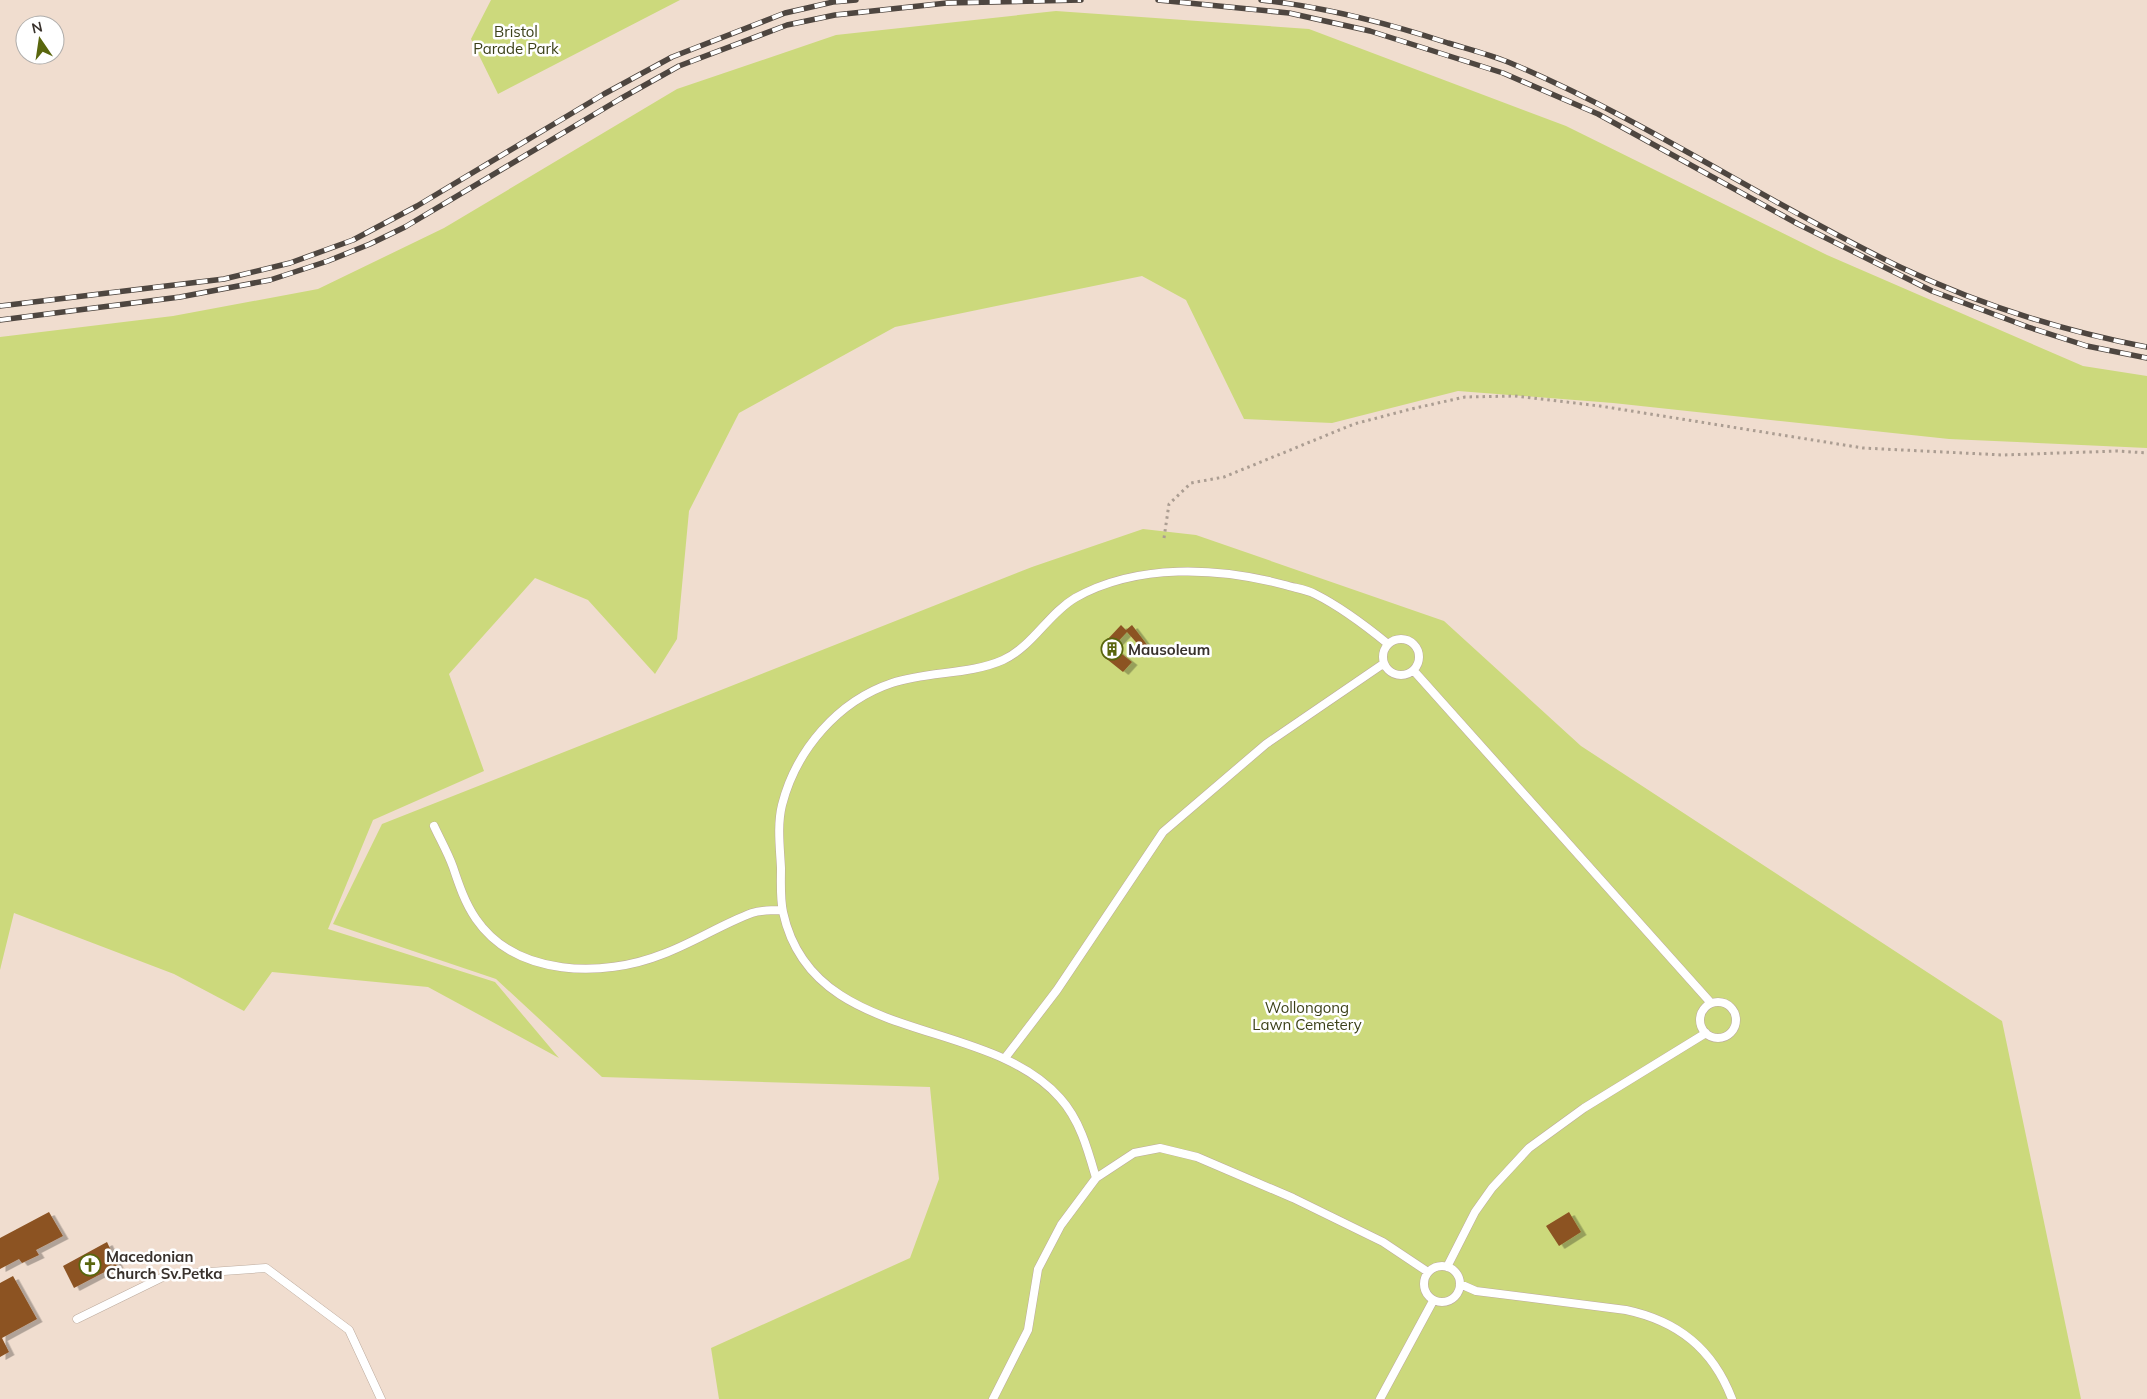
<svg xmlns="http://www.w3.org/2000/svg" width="2147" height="1399" viewBox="0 0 2147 1399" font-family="Mulish,sans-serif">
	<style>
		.green { fill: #ccd97c }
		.building { fill: #8c5324; filter: url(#shadow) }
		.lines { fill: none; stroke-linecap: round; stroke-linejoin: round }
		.service-casing { stroke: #bcaa9d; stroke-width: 9 }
		.path { stroke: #ab9d92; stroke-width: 3; stroke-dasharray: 2.5 4; stroke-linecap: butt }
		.service { stroke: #fff; stroke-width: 8 }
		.rail-casing { stroke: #4e4640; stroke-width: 5.5 }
		.rail { stroke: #fff; stroke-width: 4; stroke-dasharray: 11; stroke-linecap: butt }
		.labels { text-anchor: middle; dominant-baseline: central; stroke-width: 5; stroke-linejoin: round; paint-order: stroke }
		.park-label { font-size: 15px; fill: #3c4119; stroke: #fff }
		.poi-label { font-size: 15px; font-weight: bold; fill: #38312c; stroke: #fff; text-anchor: start }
	</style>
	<defs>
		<filter id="shadow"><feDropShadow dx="5.5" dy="3" stdDeviation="0" flood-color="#0004"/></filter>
	</defs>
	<rect width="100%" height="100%" fill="#f0ddcf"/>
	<path class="green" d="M491,0H680L498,94L471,39Z
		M1056,11L1309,29L1566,126L1827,255L2083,366L2147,376V448L1949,439L1613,403L1458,391L1332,423L1244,419L1186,300L1142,276L895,327L739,413L689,511L677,639L655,674L588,600L535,578L449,674L484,771L373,820L328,929L495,982L559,1058L428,987L272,972L244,1011L174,974L14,913L0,970V337L173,316L318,289L444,228L677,89L836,35Z
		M1143,529L1196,535L1444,621L1581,746L2002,1021L2081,1399H719L711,1348L910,1258L939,1179L930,1087L602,1077L496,979L333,924L382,824L1032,567Z"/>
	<path class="building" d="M1121,625L1126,630L1132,625L1148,646L1143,650L1127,632L1113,647L1132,662L1123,672L1103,656L1111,646L1106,641Z
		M49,1212L63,1236L36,1250L39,1255L22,1263L19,1259L0,1269V1238Z
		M1569,1212L1581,1232L1559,1246L1546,1226Z
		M107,1242L118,1265L74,1288L63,1266Z
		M13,1276L37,1319L2,1338L9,1352L0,1357V1283Z"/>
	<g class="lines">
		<g class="service-casing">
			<path id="service" d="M1383 657a18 18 0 1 1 36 0a18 18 0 1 1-36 0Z
				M1414,671L1711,1003
				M434,826C440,839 448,853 453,867C459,885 465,903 476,919C516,977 603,978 663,954C693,943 722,924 752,913C761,910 773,910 782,910
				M1700 1020a18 18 0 1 1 36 0a18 18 0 1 1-36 0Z
				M1005,1058L1057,990L1163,832L1266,744L1383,664
				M1096,1178C1088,1150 1080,1120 1060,1098C986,1014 812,1047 783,912C780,898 781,882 781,868C780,848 777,825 782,805C796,750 838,701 892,683C928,671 969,675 1003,660C1033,646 1048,614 1075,598C1137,563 1218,567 1285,585C1294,588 1306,589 1315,594C1341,607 1366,626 1388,644
				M1424 1284a18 18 0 1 1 36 0a18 18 0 1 1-36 0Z
				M1447,1267L1475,1212L1492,1188L1529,1148L1584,1108L1706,1033
				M1460,1284L1476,1291L1626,1310C1678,1321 1713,1349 1732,1399
				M77,1319L167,1275L266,1268L349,1330L381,1399
				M993,1399L1028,1330L1038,1269L1061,1225L1096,1178L1134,1153L1160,1148L1197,1157L1293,1198L1383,1242L1428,1272
				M1380,1399L1433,1301"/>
		</g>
		<path class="path" d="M1164,538L1169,504L1191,483L1224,477L1354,424L1411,409L1465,397L1515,396L1600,406L1863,448L2003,455L2117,451L2147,453"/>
		<use href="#service" class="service"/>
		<g class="rail-casing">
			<path id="rail" d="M1158,0L1289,13L1370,31L1503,73L1598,114L1798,224L1932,291L2028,327L2087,346L2147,358
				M1261,0C1325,7 1387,23 1448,43C1468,49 1488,54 1508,62C1644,119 1767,203 1900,267C1978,304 2062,331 2147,347
				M0,306L224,279L290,263L353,240L417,206L604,94L672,57L785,13L833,2L856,0
				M0,320L180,297L270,280L328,261L370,244L405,227L620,99L679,66L787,25L835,15L947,3L1081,0"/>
		</g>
		<use href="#rail" class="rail"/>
	</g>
	<defs>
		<g id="building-ring" transform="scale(1.125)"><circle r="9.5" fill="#fff" stroke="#59660d" stroke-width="1.5"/><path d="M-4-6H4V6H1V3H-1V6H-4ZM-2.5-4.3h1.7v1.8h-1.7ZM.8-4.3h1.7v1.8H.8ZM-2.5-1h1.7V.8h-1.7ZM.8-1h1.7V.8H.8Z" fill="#59660d"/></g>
		<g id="church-ring" transform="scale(1.125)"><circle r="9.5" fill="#fff" stroke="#59660d" stroke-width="1.5"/><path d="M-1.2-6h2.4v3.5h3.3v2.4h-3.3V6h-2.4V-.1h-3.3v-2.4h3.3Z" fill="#59660d"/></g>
	</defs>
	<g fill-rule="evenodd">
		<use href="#building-ring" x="1112" y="649"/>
		<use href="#church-ring" x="90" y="1265"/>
	</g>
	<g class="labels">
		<g class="park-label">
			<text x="516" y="31">Bristol<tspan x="516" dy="17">Parade Park</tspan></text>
			<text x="1307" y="1007">Wollongong<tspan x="1307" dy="17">Lawn Cemetery</tspan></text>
		</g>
		<g class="poi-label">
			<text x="1128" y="649">Mausoleum</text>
			<text x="106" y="1256">Macedonian<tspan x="106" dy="17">Church Sv.Petka</tspan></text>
		</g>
	</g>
	<g transform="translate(40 40) rotate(347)"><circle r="24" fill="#ffffff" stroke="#afadab"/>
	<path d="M0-4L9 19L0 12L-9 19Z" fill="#59660d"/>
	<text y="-8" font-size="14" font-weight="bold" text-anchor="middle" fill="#38312c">N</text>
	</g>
</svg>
